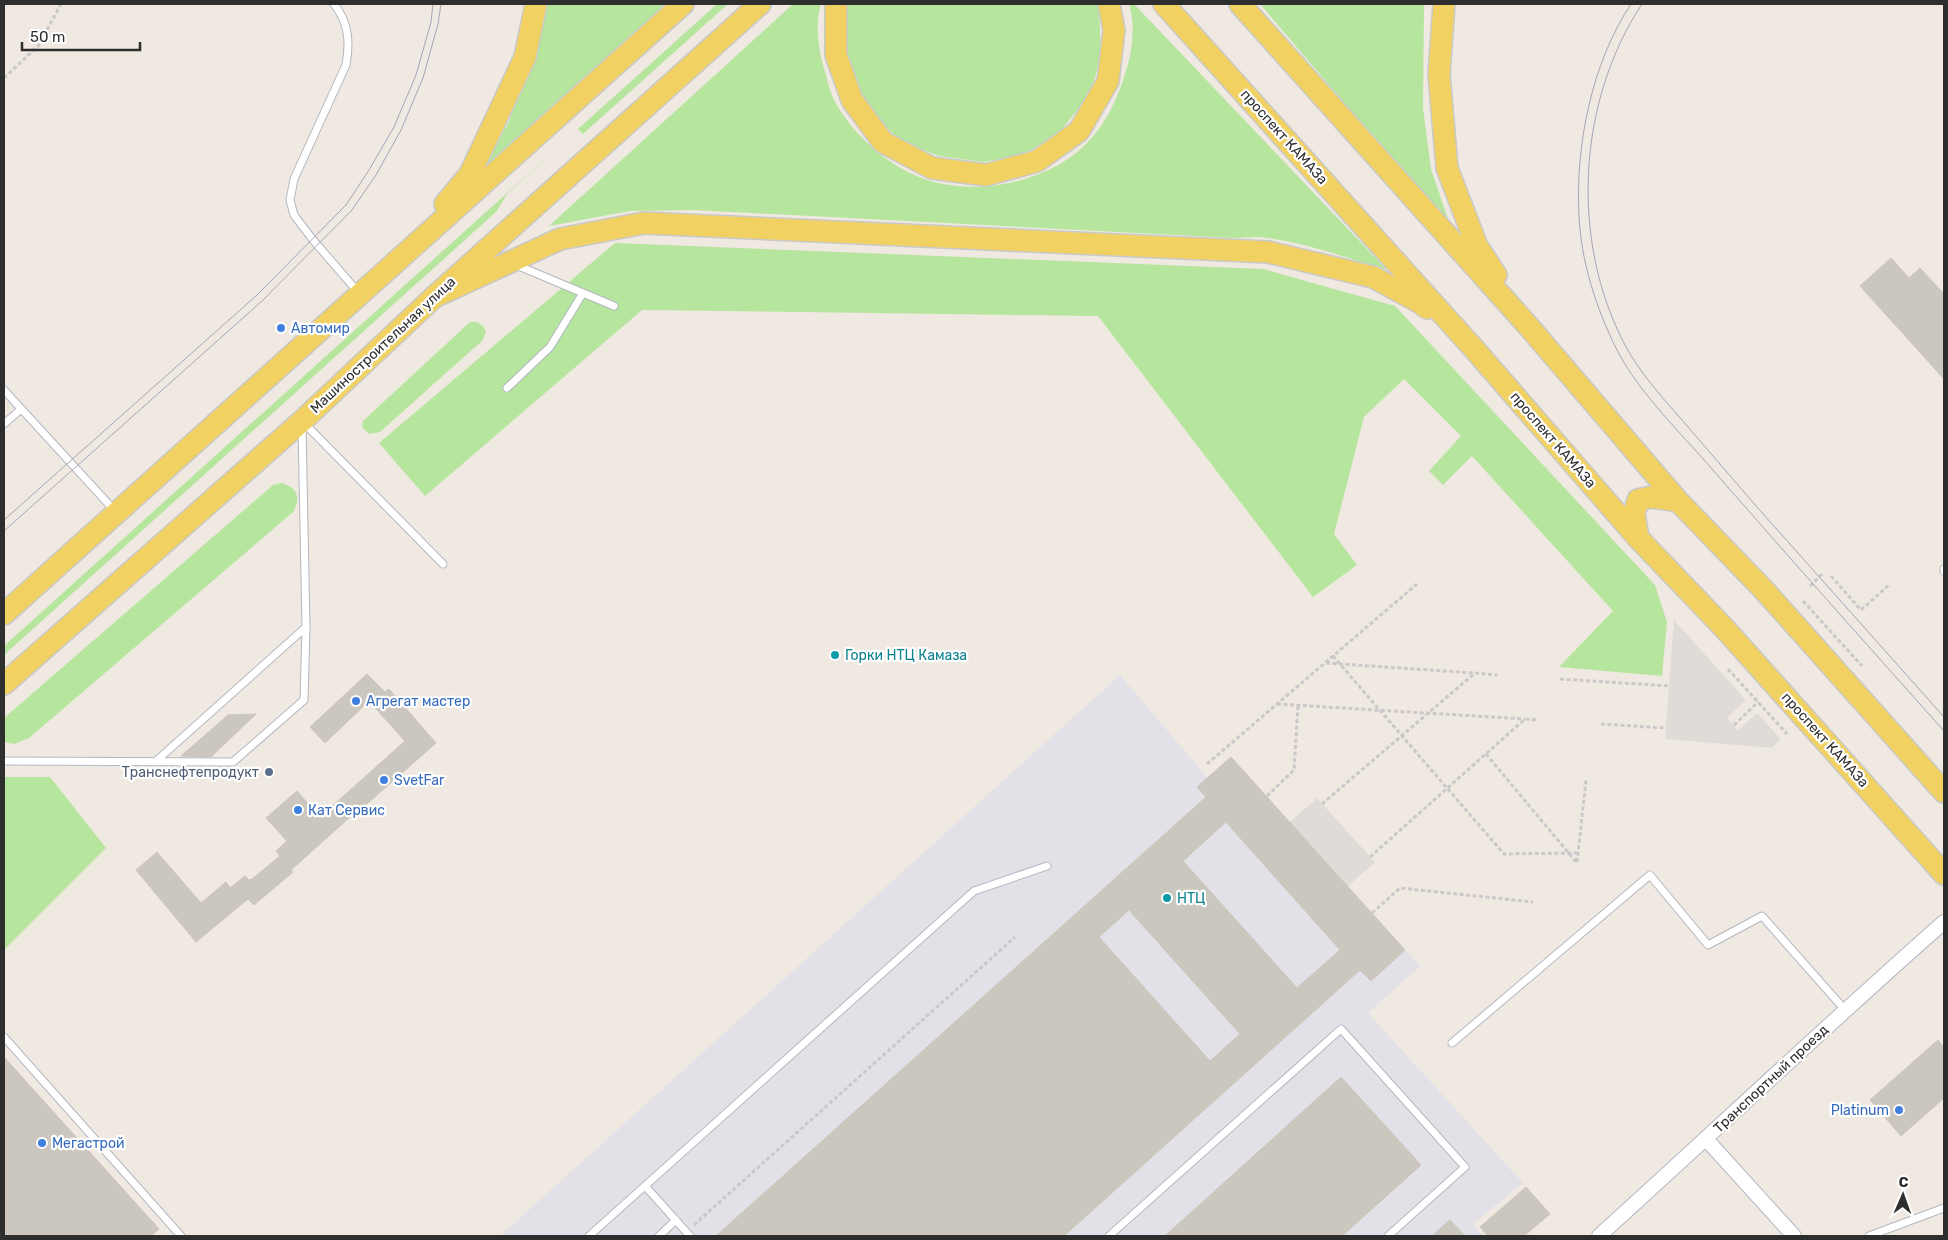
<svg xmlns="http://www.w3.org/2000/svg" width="1948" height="1240" viewBox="0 0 1948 1240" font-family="Rubik,sans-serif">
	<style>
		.industrial { fill: #e3e1e8 }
		.green { fill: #b6e59e }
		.plaza { fill: #dfdcd8 }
		.building { fill: #cbc7bf; stroke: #cbc5ba; fill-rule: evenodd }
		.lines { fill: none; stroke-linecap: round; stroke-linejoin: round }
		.lane-casing { stroke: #b4b7c1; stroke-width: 9 }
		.street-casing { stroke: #b4b7c1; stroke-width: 16 }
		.primary-casing { stroke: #c9c9c9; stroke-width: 24 }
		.path { stroke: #c9c9c9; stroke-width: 3; stroke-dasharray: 4 2.5; stroke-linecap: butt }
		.lane { stroke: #fff; stroke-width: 7 }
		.street { stroke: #fff; stroke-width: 14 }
		.primary { stroke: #f2d163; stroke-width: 21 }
		.tram { stroke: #a3a6b8; stroke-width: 1 }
		.shop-dot { fill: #3f7fe0; stroke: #fff; stroke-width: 2 }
		.culture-dot { fill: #0f9aa8; stroke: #fff; stroke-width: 2 }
		.service-dot { fill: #5c6f8a; stroke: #fff; stroke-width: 2 }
		.labels { text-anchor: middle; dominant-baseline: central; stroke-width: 4.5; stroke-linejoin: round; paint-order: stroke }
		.street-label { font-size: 14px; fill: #2e2e2e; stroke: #fff }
		.shop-label { font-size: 14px; fill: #366cbe; stroke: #fff; text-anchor: start }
		.culture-label { font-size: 14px; fill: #0d838f; stroke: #fff; text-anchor: start }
		.service-label { font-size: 14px; fill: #4e5e75; stroke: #fff; text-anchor: end }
	</style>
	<rect width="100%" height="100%" fill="#efe9e1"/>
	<path class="industrial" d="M1120,675L1207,777L1231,757L1420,966L1368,1013L1523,1183L1473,1224L1484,1236H500Z"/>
	<path class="green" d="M542,4H667L483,170L509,121L529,62Z
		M717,4H728L583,134L578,129Z
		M793,4H821C814,26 819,53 826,75C828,83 830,92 834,100C854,137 893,171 934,182C982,195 1048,181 1084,146C1098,133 1110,114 1117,96C1129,68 1138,34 1129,4H1134L1387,270C1347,258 1301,241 1260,237C1251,237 1242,238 1233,238L692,210L630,211L549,226Z
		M844,4H1099L1101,57L1090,94L1059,133L1023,155L983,162L939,156L900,141L876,116L849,74L840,34Z
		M1260,4H1424L1423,108L1431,169L1451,228Z
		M556,149L507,194L496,212L4,655V646Z
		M615,243L1263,269L1395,306L1655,585L1667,622L1662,676L1559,667L1613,611L1472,456L1443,485L1429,471L1461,436L1404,379L1364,417L1334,534L1357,565L1313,597L1098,316L642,310L425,496L379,443Z
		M470,322H477L483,326L486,332L483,340L380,432L369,434L362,427L363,421Z
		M282,483C298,488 301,498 293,512L29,738L14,744L4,742V718L273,485Z
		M4,777H50L106,848L4,950Z"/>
	<path class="plaza" d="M1674,620L1746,700L1727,718L1738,730L1757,713L1781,739L1772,748L1665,739Z
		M1317,798L1375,862L1348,886L1290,822Z"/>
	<path class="building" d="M1891,258L1909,278L1920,268L1944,294V379L1860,286Z
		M367,674L385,692L389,689L436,743L351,818L350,817L291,870L293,872L254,905L248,899L196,942L136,870L157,852L201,903L226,882L230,888L245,876L249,880L252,879L280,856L276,851L287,841L266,818L297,791L320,817L405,741L369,701L325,743L310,727Z
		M256,714L211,757L181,756L228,715Z
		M1231,757L1405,950L1371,981L1360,970L1064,1236H716L1206,797L1197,787ZM1226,822L1340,950L1297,988L1183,861ZM1129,910L1240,1034L1210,1061L1099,937Z
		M1938,1040L1944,1048V1098L1901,1136L1870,1100Z
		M4,1057L159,1229L151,1236H4Z
		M1341,1077L1421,1165L1342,1236H1165Z
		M1526,1187L1550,1214L1524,1236H1488L1480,1227Z
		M1450,1220L1465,1236H1432Z"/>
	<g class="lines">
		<g class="lane-casing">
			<path id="lane" d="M334,4C349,23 350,42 346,65L294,179L290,200L294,215L313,240L358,292
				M514,264L614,306
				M507,388L550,347L583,293
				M4,390L115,511
				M304,423L443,564
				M4,424L21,409
				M1944,569V571
				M4,761L233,762L304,700L306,627L302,426
				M155,762L306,627
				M4,1037L181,1236
				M1452,1043L1650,875L1708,945L1762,916L1845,1010
				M645,1186L690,1236
				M589,1236L974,891L1047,866
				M659,1236L676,1220
				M1109,1236L1341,1029L1465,1167L1388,1236
				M1869,1236L1944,1208"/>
		</g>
		<g class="street-casing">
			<path id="street" d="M1706,1139L1794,1236
				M1599,1236C1714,1132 1827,1025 1944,922"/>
		</g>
		<g class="primary-casing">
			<path id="primary" d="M836,4V55L852,100L883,142L932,168L986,175L1037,161L1079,131L1108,81L1114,30L1109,4
				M1164,4L1475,350L1638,538L1726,630L1944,874
				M1240,4L1530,328L1678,501L1763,589L1944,792
				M1444,4L1439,74L1447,168L1477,246L1496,275
				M445,204L470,174L525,57L536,4
				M434,297L560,239L644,223L1268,252L1373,277L1419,302L1427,308
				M1638,538L1634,513L1638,500L1651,497L1678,501
				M4,614L683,4
				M4,684L302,421L434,297L760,4"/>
		</g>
		<path class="path" d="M4,78L38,46L61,4
			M1831,576L1861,610L1889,585
			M1810,586L1822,574
			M1803,601L1862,666
			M1333,656L1504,854L1578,853
			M1326,663L1474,673
			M1728,669L1787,734
			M1560,679L1670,686
			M1277,704L1525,719
			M1601,724L1666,728
			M1734,725L1758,702
			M1486,754L1577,863
			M1207,764L1417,584
			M1267,796L1294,770L1298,705
			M1322,804L1475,673L1497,675
			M1370,857L1525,719L1537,720
			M1577,862L1586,780
			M1372,913L1400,888L1533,902
			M694,1225L1015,937"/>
		<use href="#lane" class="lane"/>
		<use href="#street" class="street"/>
		<use href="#primary" class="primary"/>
		<path class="tram" d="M1631,4C1592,62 1575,146 1579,216C1581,261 1596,308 1616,348C1638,393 1687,439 1719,477C1793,562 1869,647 1944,731
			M1642,4C1577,102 1570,241 1625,345C1640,373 1661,396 1682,420C1707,449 1732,478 1757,507C1819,577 1882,647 1944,717
			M4,520L257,295L346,205L369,170L394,127L416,75L431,22L433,4
			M4,531L262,301L352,210L376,175L401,130L423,78L438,24L441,4"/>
	</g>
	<g class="shop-dot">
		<circle cx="281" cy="328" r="5"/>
		<circle cx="356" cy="701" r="5"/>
		<circle cx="384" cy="780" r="5"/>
		<circle cx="298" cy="810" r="5"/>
		<circle cx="1899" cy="1110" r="5"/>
		<circle cx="42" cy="1143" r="5"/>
	</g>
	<g class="culture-dot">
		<circle cx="835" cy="655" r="5"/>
		<circle cx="1167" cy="898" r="5"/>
	</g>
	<circle class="service-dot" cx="269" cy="772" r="5"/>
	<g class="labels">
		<g class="street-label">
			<text transform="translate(1284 137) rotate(48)">проспект КАМАЗа</text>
			<text transform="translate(383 345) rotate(-43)">Машиностроительная улица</text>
			<text transform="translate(1553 440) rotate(49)">проспект КАМАЗа</text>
			<text transform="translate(1825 740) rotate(48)">проспект КАМАЗа</text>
			<text transform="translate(1771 1079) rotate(-43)">Транспортный проезд</text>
		</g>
		<g class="shop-label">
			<text x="291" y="328">Автомир</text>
			<text x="366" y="701">Агрегат мастер</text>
			<text x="394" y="780">SvetFar</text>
			<text x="308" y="810">Кат Сервис</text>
			<text x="1889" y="1110" text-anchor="end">Platinum</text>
			<text x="52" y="1143">Мегастрой</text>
		</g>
		<g class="culture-label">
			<text x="845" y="655">Горки НТЦ Камаза</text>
			<text x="1177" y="898">НТЦ</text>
		</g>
		<g class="service-label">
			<text x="259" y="772">Транснефтепродукт</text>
		</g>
	</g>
	<rect width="1948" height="1240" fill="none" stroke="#2e2e2e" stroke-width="10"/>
	<g transform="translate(1903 1195) rotate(2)" stroke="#ffffff" stroke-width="4" paint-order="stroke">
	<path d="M0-4L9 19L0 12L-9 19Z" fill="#2e2e2e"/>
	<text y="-8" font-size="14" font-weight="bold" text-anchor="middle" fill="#2e2e2e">С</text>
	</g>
	<path d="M22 42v8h118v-8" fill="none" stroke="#2e2e2e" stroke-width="2.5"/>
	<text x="30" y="42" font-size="15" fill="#2e2e2e" stroke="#ffffff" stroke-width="4" paint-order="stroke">50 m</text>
</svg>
